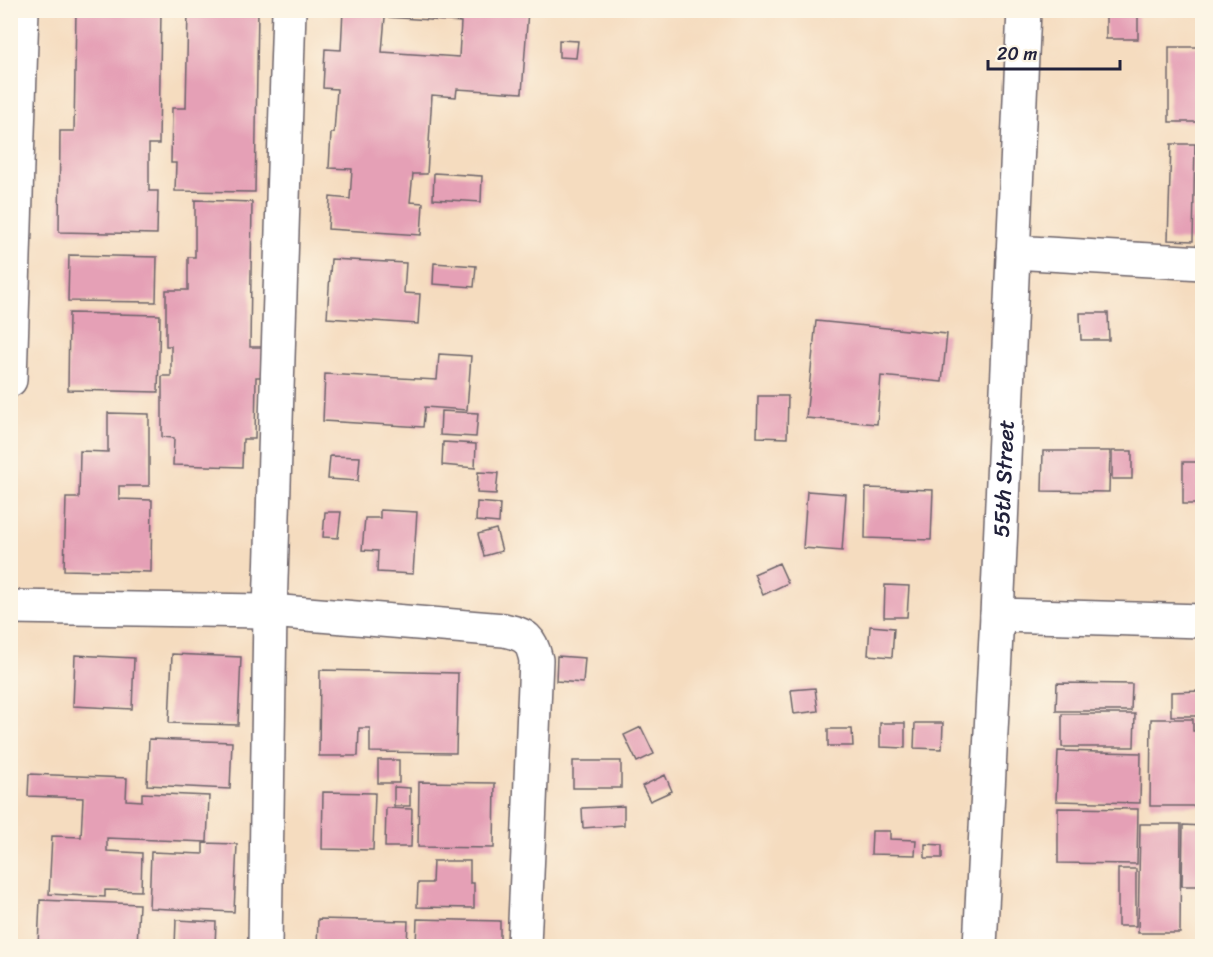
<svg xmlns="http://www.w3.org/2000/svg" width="1213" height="957" viewBox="0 0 1213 957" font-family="Sriracha,sans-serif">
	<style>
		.building { fill: #e5a0b6; fill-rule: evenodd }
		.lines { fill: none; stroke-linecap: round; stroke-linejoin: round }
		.minor-casing { stroke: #6c6369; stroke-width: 36 }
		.tertiary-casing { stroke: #6c6369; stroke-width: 36 }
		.minor { stroke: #fff; stroke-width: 33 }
		.tertiary { stroke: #fff; stroke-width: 33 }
		.labels { text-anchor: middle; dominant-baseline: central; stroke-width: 5; stroke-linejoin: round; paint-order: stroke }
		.street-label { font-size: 22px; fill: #22223b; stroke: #fcf5e5 }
	</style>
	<rect width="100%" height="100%" fill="#fcf5e5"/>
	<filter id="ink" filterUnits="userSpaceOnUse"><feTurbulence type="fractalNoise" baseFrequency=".0167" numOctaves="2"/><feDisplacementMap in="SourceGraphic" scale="12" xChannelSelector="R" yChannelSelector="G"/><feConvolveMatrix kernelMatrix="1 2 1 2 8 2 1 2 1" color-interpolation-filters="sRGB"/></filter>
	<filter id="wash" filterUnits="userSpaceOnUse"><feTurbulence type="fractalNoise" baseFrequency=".008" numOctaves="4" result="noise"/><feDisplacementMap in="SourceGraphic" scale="24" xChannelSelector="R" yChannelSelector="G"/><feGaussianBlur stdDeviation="1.35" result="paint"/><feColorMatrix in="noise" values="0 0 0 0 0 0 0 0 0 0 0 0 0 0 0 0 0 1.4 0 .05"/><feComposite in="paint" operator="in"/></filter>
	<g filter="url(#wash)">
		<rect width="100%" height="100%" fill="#f5dcbf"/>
		<g id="blocks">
			<path class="building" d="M76,10H161L159,144H149V191H158L157,234L59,232L60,131H74Z
				M188,10H258L255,192L175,191L176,163H171L172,108H186Z
				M343,10H528L522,93L457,89L456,97L432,95L427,174H413L410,202L423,203L421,235L328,229L330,197L350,199L352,169L329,168L331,133H334L337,89L323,88L325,49L341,50ZM385,17L461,22L459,57L382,52Z
				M1106,10H1138V39H1106Z
				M559,40L578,41L576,58L559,57Z
				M1169,47H1202V122H1169Z
				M1171,144H1195L1193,241L1168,240Z
				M434,173L482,176L481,202L433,199Z
				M1201,196H1202V241H1199Z
				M195,200L252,202L250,347H263L262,377H256L255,439H243L242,467L173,465L174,438L162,437V376H171V346H166V290H188V257H195Z
				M69,255L157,257L156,302L68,301Z
				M331,259L406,263L404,293L420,294L418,324L327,318Z
				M434,263L476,266L474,287L433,284Z
				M69,313L160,315L158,392L68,390Z
				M1080,313H1108L1109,340H1081Z
				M816,321L947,334L942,382L881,376L877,424L806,418Z
				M439,354L471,356L467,410L425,407L423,427L323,421L325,374L437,380Z
				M758,396H788L787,438L757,437Z
				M441,411L478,413L476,437L440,435Z
				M108,413L149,414V486H119V499L152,500L151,572L64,570L66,498H79L80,451L108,452Z
				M443,442L476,444L475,468L442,465Z
				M1043,451H1110L1109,492L1042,491Z
				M1112,451H1132V479H1112Z
				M330,456L360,457L358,481L328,479Z
				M1183,462H1202V504H1183Z
				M478,472L498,473L496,494L477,493Z
				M866,488L933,490L931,540L865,538Z
				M807,491L846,494L842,551L803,548Z
				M477,502L500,504L499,523L476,521Z
				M380,510L417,512L413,574L377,572L378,551L362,550L365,518H380Z
				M325,512H341L338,538L323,537Z
				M496,529L502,551L484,556L478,534Z
				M779,563L788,583L763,595L754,574Z
				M885,585L909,586L907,617H884Z
				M870,626L894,628L892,657L868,655Z
				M172,654L241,657L238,725L169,723Z
				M75,655L134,658L132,709L73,706Z
				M557,656L585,658L583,683L556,681Z
				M320,670L458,673L456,753L370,752V728H359L358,756H319Z
				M1057,683L1132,684L1131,711H1056Z
				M815,688L818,711L794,714L791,690Z
				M1202,691V728H1197V716H1171V692Z
				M1062,714H1135L1134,747H1062Z
				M1151,719H1193V731H1202V806H1150Z
				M880,723H905V748L880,747Z
				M915,723H943L942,749L914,748Z
				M641,727L654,754L637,762L624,735Z
				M828,729H852L853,746H828Z
				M149,739L232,742L230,789L147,785Z
				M1058,751L1141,753L1140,803L1056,801Z
				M378,760H399V783H378Z
				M573,761H621V788H573Z
				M29,774L127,778L126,800L142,801V793L209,796L207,842L107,838V851L142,853L141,891L105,890V897L49,894L52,836L81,837L83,798L28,796Z
				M665,775L672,791L650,801L642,786Z
				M419,782L495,783L494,848L418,847Z
				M394,787L410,788V806H394Z
				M323,792L375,793L373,850L322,849Z
				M624,806V825L583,828L582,808Z
				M386,808L412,809L411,847H385Z
				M1058,808L1138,809L1137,864L1058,863Z
				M1140,824H1181L1180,933H1138Z
				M1183,825L1202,826V886H1182Z
				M872,831H890V839L916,840L915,855L871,854Z
				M203,843L237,844L234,912L149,908L151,852L203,854Z
				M925,844L942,845V858H925Z
				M433,861H470V883H474V908L417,907L418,883H432Z
				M1118,869H1136V926H1118Z
				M40,900L139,904L137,946H38Z
				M318,919L408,921L407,946H317Z
				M417,919L500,921V946H416Z
				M176,920L216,922L215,946H175Z"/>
		</g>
	</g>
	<g filter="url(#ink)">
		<use href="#blocks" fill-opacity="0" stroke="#6c6369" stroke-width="1.5"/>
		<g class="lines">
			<g class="minor-casing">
				<g id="minor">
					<path d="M1013,252L1202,263"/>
					<path d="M10,607L270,611L504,630C526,635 531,638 536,660L524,946"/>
					<path d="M997,615L1202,621"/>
					<path d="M265,946L270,611L289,10"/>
					<path id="s1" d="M980,946L997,615L1024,10"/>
				</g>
			</g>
			<g class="tertiary-casing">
				<path id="tertiary" d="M10,380L22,10"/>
			</g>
			<use href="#minor" class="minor"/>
			<use href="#tertiary" class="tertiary"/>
		</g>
	</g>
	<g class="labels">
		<g class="street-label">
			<text stroke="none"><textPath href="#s1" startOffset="468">55th Street</textPath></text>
		</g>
	</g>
	<rect width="1213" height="957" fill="none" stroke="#fcf5e5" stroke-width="36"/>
	<path d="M988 60v9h132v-9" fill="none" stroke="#22223b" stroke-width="3"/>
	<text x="997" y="60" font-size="18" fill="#22223b" stroke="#fcf5e5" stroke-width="4.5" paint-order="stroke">20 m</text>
</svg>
